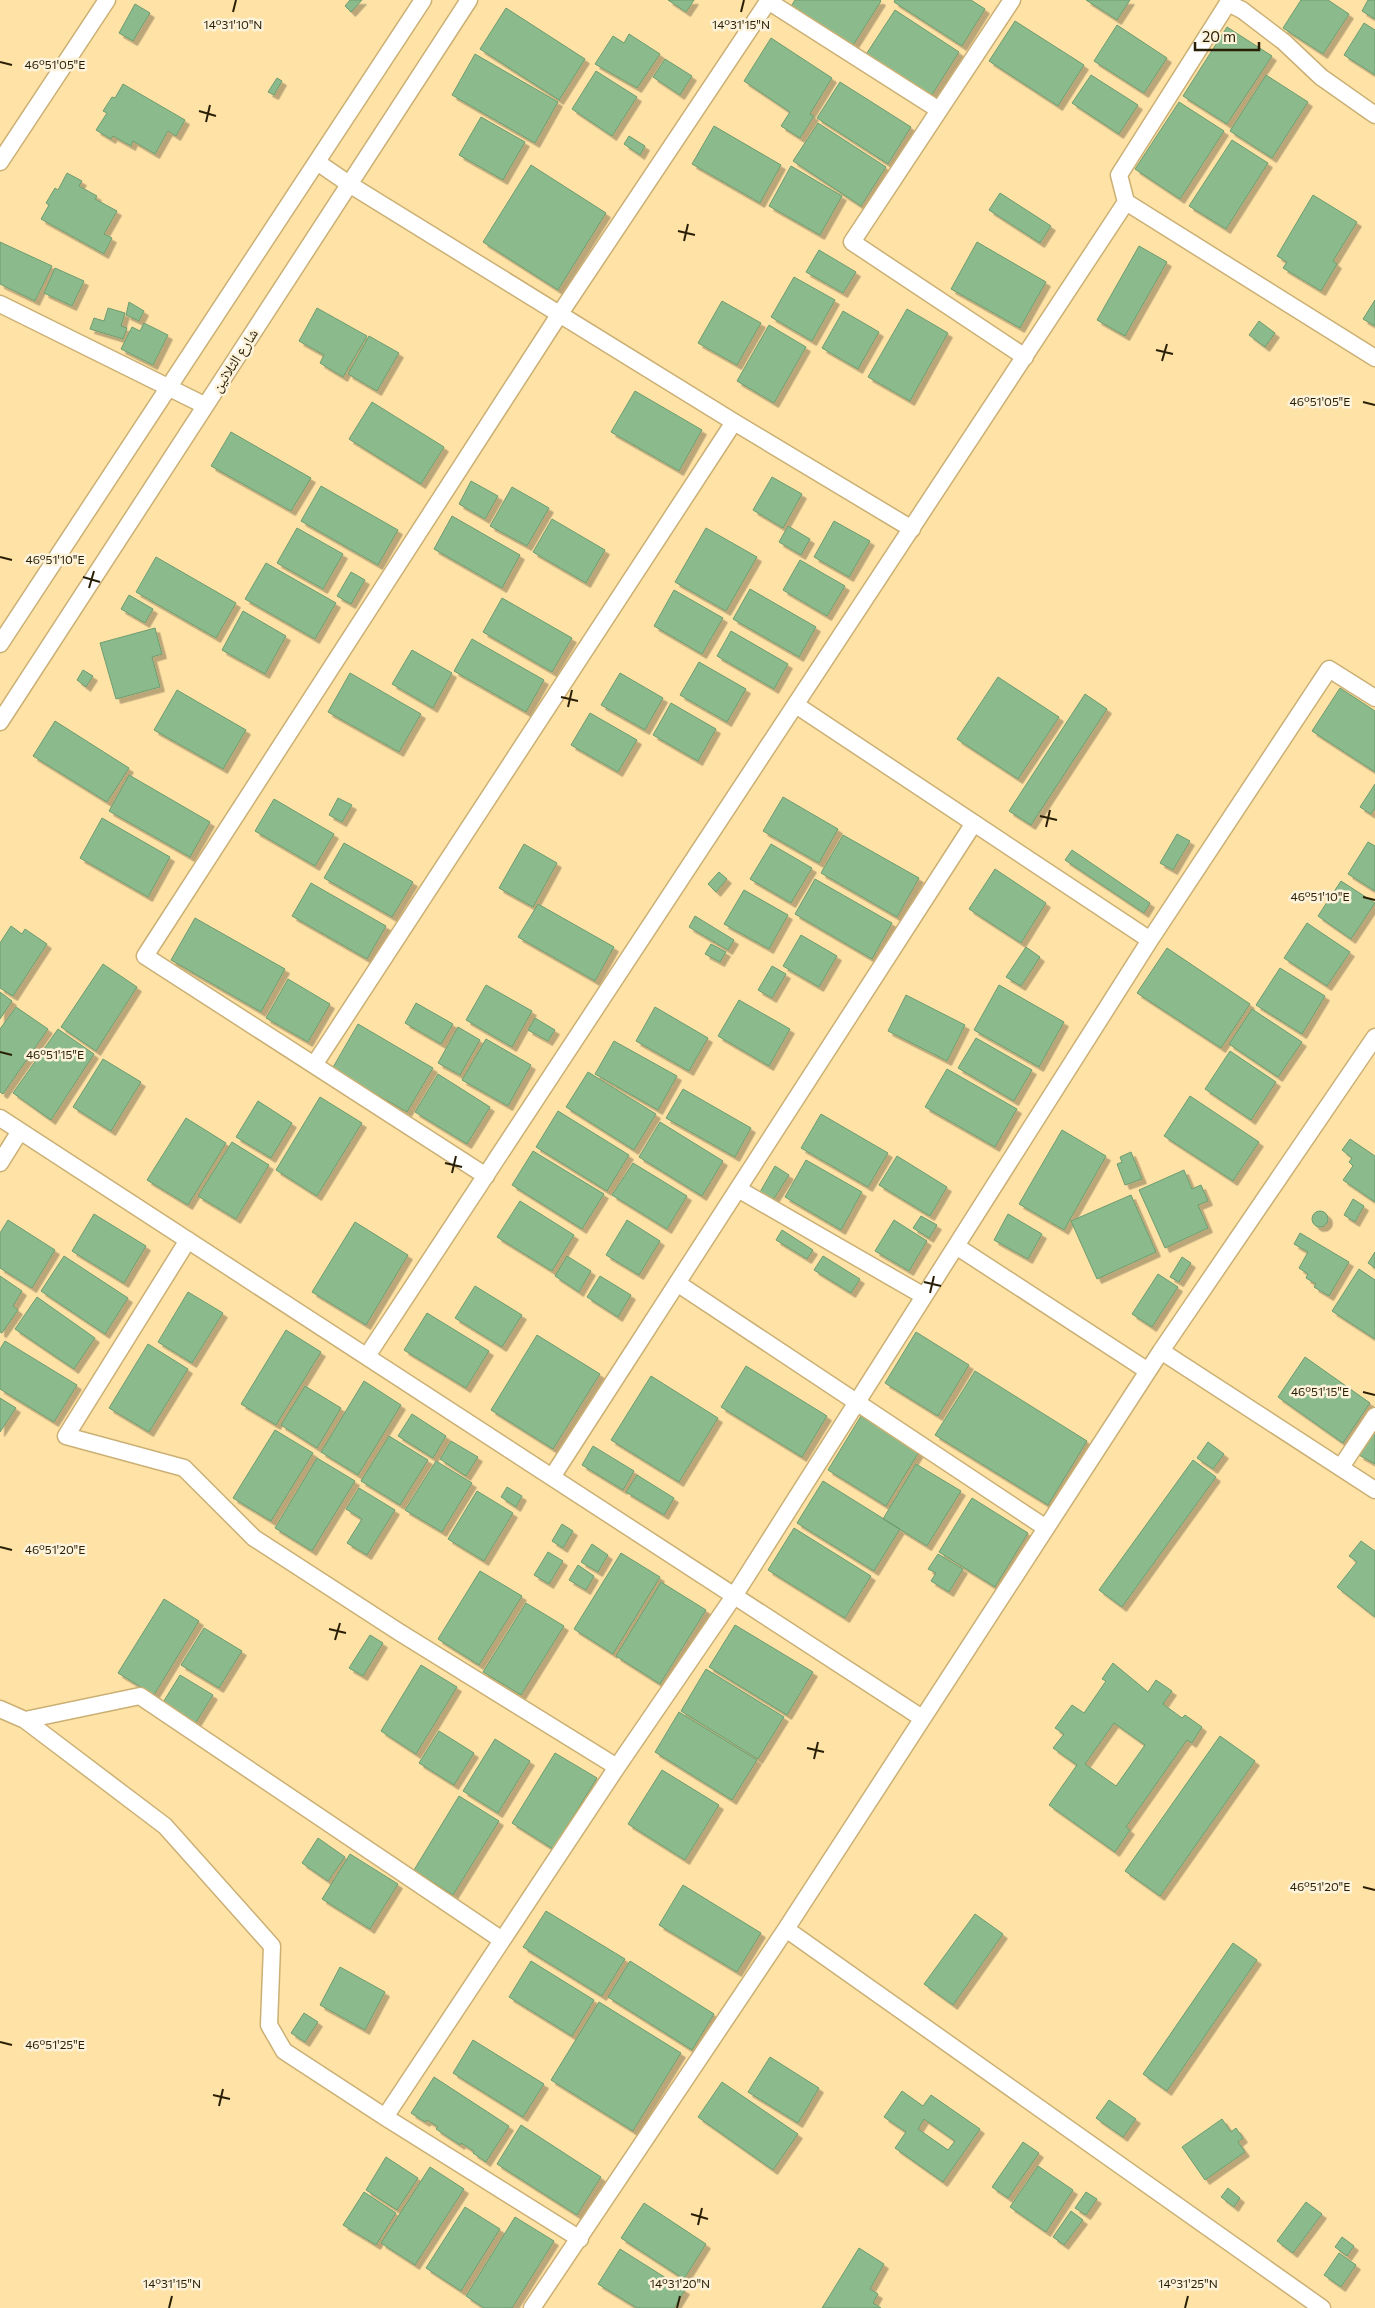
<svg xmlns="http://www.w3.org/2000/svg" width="1375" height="2308" viewBox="0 0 1375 2308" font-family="Commissioner,'Noto Naskh Arabic',sans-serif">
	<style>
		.building { fill: #8bbb8d; stroke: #6d9c6f; fill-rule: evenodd; filter: url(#shadow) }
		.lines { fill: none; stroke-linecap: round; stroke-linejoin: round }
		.street-casing { stroke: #cbb075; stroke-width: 19 }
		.street { stroke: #fff; stroke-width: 16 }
		.ticks { fill: none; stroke: #291f06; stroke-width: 2 }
		.labels { text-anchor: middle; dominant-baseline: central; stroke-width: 5; stroke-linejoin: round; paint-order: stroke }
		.street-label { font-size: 15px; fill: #291f06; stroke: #fdf2da }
		.ticks-label { font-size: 12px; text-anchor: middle; fill: #291f06; stroke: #fdf2da; stroke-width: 5; stroke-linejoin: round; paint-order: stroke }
	</style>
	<defs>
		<filter id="shadow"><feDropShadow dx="4.5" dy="4.5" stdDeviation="0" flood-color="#0004"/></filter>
	</defs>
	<rect width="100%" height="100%" fill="#ffe2a6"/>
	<path class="building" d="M350,0H362L351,12L345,6Z
		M668,0H694L686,12Z
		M795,0H880L881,1L852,47L790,8Z
		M895,0H971L985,9L962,46L894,2Z
		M1086,0H1130L1117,20Z
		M1301,0H1328L1349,14L1323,54L1283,28Z
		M1368,0H1375V19L1362,11Z
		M135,4L150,13L133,41L119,33Z
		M506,8L585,59L559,100L480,49Z
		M895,10L959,52L930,98L865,56Z
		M1015,21L1084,65L1058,106L989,61Z
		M1364,23L1375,30V75L1344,55Z
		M1117,25L1167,58L1144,93L1094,61Z
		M1227,27L1272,56L1227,124L1183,96Z
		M629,34L660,54L637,88L595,64L613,36L624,43Z
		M771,38L832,78L810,114L814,116L800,138L781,126L790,112L744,81Z
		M475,54L558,102L535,143L452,95Z
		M665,59L692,76L680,95L653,77Z
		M596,71L637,97L612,136L572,109Z
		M1091,75L1138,105L1119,134L1072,103Z
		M1266,75L1308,102L1272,158L1230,131Z
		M277,78L282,81L274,95L268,92Z
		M840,82L911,127L888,164L817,118Z
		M123,84L185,120L176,136L168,131L155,154L133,141L131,146L113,136L111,139L96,130L107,113L103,111L112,97L115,98Z
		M1179,102L1224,131L1180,199L1135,169Z
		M481,117L525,142L503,180L459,155Z
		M818,123L886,167L861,206L793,161Z
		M714,126L781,165L760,203L692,164Z
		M629,136L645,146L640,155L624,144Z
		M1232,140L1268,163L1226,229L1189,206Z
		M531,165L606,213L558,290L483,242Z
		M791,166L842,196L820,235L769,206Z
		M67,173L82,181L79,186L97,196L95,199L117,211L104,234L112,238L104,254L41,219L49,205L46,203L55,188L58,190Z
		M1000,193L1051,226L1040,243L989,210Z
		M1313,195L1357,222L1333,261L1337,264L1321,291L1283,268L1287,262L1277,256Z
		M0,242L52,266L35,301L0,284Z
		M977,242L1046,282L1020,328L951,289Z
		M1139,246L1167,262L1125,336L1097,320Z
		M819,250L856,272L843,293L806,272Z
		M55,268L84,281L72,306L44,293Z
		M794,277L835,300L812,341L771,317Z
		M1375,300V326L1363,319Z
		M722,301L761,323L737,365L698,343Z
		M129,302L144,311L139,321L126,315Z
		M108,308L125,313L121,326L127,328L123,339L90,329L94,318L104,321Z
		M317,308L367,336L343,377L320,363L324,355L299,341Z
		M907,309L948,333L910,401L868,377Z
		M843,311L879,332L858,369L822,348Z
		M1259,321L1275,333L1265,347L1249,335Z
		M144,323L168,335L153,365L121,349L132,327L140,331Z
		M769,325L806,347L774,403L737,381Z
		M369,336L399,353L377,391L348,374Z
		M635,391L702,430L679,471L611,432Z
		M372,402L444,447L421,484L349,439Z
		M231,432L311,478L291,511L211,466Z
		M772,477L802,494L783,528L753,510Z
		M471,481L498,496L485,519L459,504Z
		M321,486L398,530L378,565L301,521Z
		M512,487L549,508L527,546L490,526Z
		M452,516L520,555L502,588L434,549Z
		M552,519L605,550L586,583L533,552Z
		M834,521L870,541L849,577L814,557Z
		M788,526L810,539L801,555L779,542Z
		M297,528L343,554L323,589L277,563Z
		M706,528L757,557L726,611L675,582Z
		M156,557L236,603L216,638L136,592Z
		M800,560L845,586L827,616L783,590Z
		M266,563L336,603L315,639L245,599Z
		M351,572L365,580L351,604L337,596Z
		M750,589L816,627L799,657L733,619Z
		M674,590L723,618L702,654L654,626Z
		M129,595L153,609L145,623L121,609Z
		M502,598L572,638L552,672L483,632Z
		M243,611L286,636L265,674L222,650Z
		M155,628L162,654L152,657L160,687L116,699L100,643Z
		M731,631L788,664L774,689L717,656Z
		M472,639L544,680L526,712L454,671Z
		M412,650L452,673L433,708L392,684Z
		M699,662L746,689L727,722L680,695Z
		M83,670L93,676L86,687L77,680Z
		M350,673L421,714L399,752L328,712Z
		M620,673L663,698L645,730L601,705Z
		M998,677L1059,717L1018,779L957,739Z
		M1340,688L1375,711V772L1312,731Z
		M177,690L246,730L223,769L154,730Z
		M1085,694L1107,709L1031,825L1009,811Z
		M671,703L716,729L698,761L653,735Z
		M590,713L637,740L618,772L571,745Z
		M55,721L129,768L107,802L33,756Z
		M129,775L210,822L190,857L109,811Z
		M1375,784V808L1371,814L1360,807Z
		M783,797L838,829L819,863L763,831Z
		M338,798L352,805L342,822L329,815Z
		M274,799L334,834L315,866L255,831Z
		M102,818L170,857L148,897L80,858Z
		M1177,834L1190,841L1173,870L1160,863Z
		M843,835L919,878L897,917L821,873Z
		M1368,842L1375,846V891L1348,874Z
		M344,843L413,882L392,917L324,878Z
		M524,844L557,863L533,907L499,888Z
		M771,844L812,868L791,903L750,879Z
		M1072,850L1150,903L1144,913L1065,860Z
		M995,869L1046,903L1021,943L969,909Z
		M719,872L727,879L716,892L708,884Z
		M815,879L892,923L872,959L795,914Z
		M1341,881L1375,903L1351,939L1318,916Z
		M311,883L386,926L367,959L292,916Z
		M744,890L788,915L769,949L724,924Z
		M538,904L614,947L595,981L518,937Z
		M695,916L734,940L728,950L689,927Z
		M195,918L285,969L261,1012L171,960Z
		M1307,923L1350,952L1327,986L1284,958Z
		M11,926L22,934L25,929L47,944L13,996L0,988V943Z
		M801,935L837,956L819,987L783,966Z
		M711,944L726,952L720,962L705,954Z
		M1026,947L1040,957L1021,986L1006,977Z
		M1167,948L1250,1004L1221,1048L1137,993Z
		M103,964L137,987L96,1051L61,1027Z
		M772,966L786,974L772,998L758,990Z
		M1280,968L1325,996L1302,1034L1256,1005Z
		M288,979L330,1004L308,1042L266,1018Z
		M486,985L532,1011L512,1047L466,1020Z
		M999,985L1064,1022L1039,1067L974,1030Z
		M0,992L12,1001L0,1019Z
		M906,995L965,1025L947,1061L888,1031Z
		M739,1000L790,1029L769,1066L718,1036Z
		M416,1003L453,1024L441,1044L405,1023Z
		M16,1007L48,1029L3,1094L0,1092V1029Z
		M655,1007L708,1038L689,1071L636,1041Z
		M1252,1009L1302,1042L1278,1077L1229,1044Z
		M535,1018L555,1030L548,1041L528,1030Z
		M358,1024L433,1068L407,1112L332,1069Z
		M458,1027L480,1040L460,1075L438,1063Z
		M58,1029L94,1054L51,1120L13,1093Z
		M976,1038L1032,1070L1014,1101L958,1068Z
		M486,1039L531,1065L508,1106L462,1080Z
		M614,1041L677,1076L658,1110L595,1074Z
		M1230,1051L1276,1082L1251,1120L1205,1089Z
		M103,1059L141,1082L111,1131L73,1107Z
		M947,1069L1017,1109L995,1147L925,1107Z
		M588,1072L656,1114L634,1150L566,1107Z
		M438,1074L490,1107L467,1144L415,1112Z
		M683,1089L751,1128L735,1157L666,1118Z
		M1190,1096L1259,1142L1233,1181L1164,1136Z
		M320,1097L362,1123L317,1196L276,1170Z
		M258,1101L292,1123L271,1158L236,1137Z
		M558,1111L629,1155L607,1191L536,1147Z
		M821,1114L888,1153L868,1187L801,1148Z
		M186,1118L226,1143L188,1205L147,1180Z
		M660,1122L723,1161L702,1196L639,1157Z
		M1062,1130L1106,1156L1064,1230L1019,1204Z
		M1350,1139L1375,1156V1202L1343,1180L1353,1166L1349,1162L1352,1158L1342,1150Z
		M232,1142L269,1165L236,1219L198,1196Z
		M533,1151L604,1194L582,1229L512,1185Z
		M1131,1152L1142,1179L1125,1185L1117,1164L1122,1162L1120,1157Z
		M897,1156L947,1187L930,1216L879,1185Z
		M806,1160L862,1192L841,1230L785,1197Z
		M633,1163L687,1196L667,1229L612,1195Z
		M775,1166L789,1175L773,1200L760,1192Z
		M1184,1170L1192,1189L1201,1185L1208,1201L1198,1205L1208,1228L1165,1248L1139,1190Z
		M1131,1195L1156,1252L1097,1279L1071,1221Z
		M1353,1199L1364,1206L1355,1222L1344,1215Z
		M520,1201L574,1235L552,1271L497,1237Z
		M1312 1219a8 8 0 1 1 16 0a8 8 0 1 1-16 0Z
		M94,1214L146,1246L124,1283L72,1251Z
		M1008,1214L1042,1234L1028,1259L994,1240Z
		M921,1216L937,1225L929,1238L913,1228Z
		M8,1220L55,1250L32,1288L0,1268V1233Z
		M627,1220L660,1241L639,1275L606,1255Z
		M894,1220L927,1241L909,1271L875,1251Z
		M355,1222L408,1255L366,1325L312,1292Z
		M782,1230L813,1250L807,1259L776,1240Z
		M1300,1233L1349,1262L1329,1296L1314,1287L1316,1284L1306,1278L1308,1274L1299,1268L1308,1252L1294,1244Z
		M1375,1252V1268L1368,1263Z
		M64,1256L128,1298L105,1334L41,1291Z
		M567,1256L591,1271L579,1292L555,1276Z
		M823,1256L860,1279L851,1293L814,1270Z
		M1182,1257L1191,1263L1179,1282L1170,1277Z
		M1359,1269L1375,1280V1339L1332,1311Z
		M1158,1274L1178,1287L1152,1327L1132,1314Z
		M0,1276L22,1291L13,1306L18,1310L2,1333L0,1332Z
		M600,1276L631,1295L618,1317L587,1297Z
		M475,1286L522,1315L502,1347L455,1318Z
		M188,1292L223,1313L192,1363L158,1342Z
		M37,1297L95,1338L74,1369L15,1329Z
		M427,1313L489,1351L466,1388L404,1350Z
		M286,1330L321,1352L276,1425L241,1404Z
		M916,1332L969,1365L938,1416L885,1383Z
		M537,1335L600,1374L553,1449L491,1410Z
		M5,1341L77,1385L54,1422L0,1389V1349Z
		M148,1344L188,1369L149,1432L109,1408Z
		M1305,1357L1370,1403L1343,1443L1278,1397Z
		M746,1366L827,1416L802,1457L721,1407Z
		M975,1371L1087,1441L1048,1505L935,1435Z
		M651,1376L718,1418L679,1482L611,1440Z
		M364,1381L401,1405L358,1475L321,1452Z
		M305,1386L341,1408L317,1448L281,1425Z
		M0,1398L16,1408L0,1432Z
		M412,1414L446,1436L433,1458L398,1436Z
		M861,1416L919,1452L886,1506L828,1470Z
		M1375,1428V1464L1359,1455Z
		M275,1430L313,1453L271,1521L233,1498Z
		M389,1436L428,1460L400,1505L361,1481Z
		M451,1441L478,1457L466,1476L440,1459Z
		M1208,1442L1224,1454L1213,1469L1197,1458Z
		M593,1446L634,1471L623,1490L582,1465Z
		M317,1458L355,1481L312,1551L275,1528Z
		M1193,1460L1216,1477L1122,1607L1099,1590Z
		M436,1461L472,1483L442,1532L405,1510Z
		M916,1464L961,1491L927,1546L883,1519Z
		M637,1475L674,1498L664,1515L626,1492Z
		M823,1481L900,1529L874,1571L797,1523Z
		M507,1487L522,1496L516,1507L501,1497Z
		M359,1488L395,1510L367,1555L347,1543L362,1519L346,1509Z
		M477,1491L513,1513L484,1561L448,1539Z
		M972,1498L1028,1533L995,1587L939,1552Z
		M562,1524L573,1531L563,1548L552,1541Z
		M794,1528L871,1576L845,1618L768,1570Z
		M1361,1541L1375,1551V1617L1337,1587L1357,1562L1349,1556Z
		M592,1544L608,1555L598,1572L581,1562Z
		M548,1552L563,1561L549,1584L534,1575Z
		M621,1553L660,1577L613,1654L574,1629Z
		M938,1554L963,1569L949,1592L931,1581L936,1573L928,1569Z
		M578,1565L594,1576L586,1590L569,1580Z
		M480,1571L522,1596L479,1665L438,1639Z
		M661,1582L706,1610L660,1684L616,1656Z
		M164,1599L199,1621L154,1695L118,1673Z
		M526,1603L564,1626L521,1695L483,1672Z
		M735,1625L813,1672L787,1715L709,1667Z
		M204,1628L242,1651L219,1688L181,1665Z
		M370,1635L383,1643L363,1676L349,1668Z
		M1113,1663L1148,1692L1156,1680L1172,1691L1163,1704L1182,1718L1185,1715L1202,1727L1192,1743L1187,1740L1126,1827L1130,1830L1115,1852L1049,1805L1077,1765L1053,1748L1064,1734L1055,1728L1072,1705L1084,1713L1106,1681L1102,1679ZM1114,1723L1145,1745L1116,1786L1085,1764Z
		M421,1665L457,1687L416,1754L381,1731Z
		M706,1669L784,1717L758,1759L681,1711Z
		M180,1675L213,1695L195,1724L162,1704Z
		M679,1712L757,1760L732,1800L655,1752Z
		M439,1731L474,1753L454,1785L419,1763Z
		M1220,1736L1255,1761L1160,1896L1125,1871Z
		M495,1739L530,1761L498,1813L463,1791Z
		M555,1753L597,1778L553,1849L512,1823Z
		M662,1770L719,1805L685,1860L628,1824Z
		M459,1796L499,1821L453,1895L414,1870Z
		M318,1838L345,1857L328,1881L302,1863Z
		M350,1854L398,1884L370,1929L322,1899Z
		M683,1885L761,1933L737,1972L659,1925Z
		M546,1911L625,1959L602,1996L523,1947Z
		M975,1914L1003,1934L953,2005L924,1984Z
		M1233,1943L1257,1960L1167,2091L1143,2074Z
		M531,1961L594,2000L572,2036L509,1997Z
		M630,1961L714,2014L692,2050L608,1997Z
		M340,1967L385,1992L365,2030L320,2005Z
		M599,2002L681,2053L633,2131L551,2080Z
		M304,2013L318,2022L305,2042L291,2033Z
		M473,2040L544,2084L523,2117L453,2073Z
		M770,2057L819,2088L798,2123L748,2092Z
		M434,2077L509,2126L486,2162L473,2153L474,2151L461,2143L460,2145L436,2129L438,2127L427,2120L425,2122L411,2113Z
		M722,2082L798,2134L773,2170L698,2117Z
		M902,2091L923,2106L931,2095L980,2129L943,2182L895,2148L906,2132L884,2117ZM924,2119L955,2141L948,2150L918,2129Z
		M1109,2100L1136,2119L1123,2137L1096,2118Z
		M1222,2119L1231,2132L1236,2128L1243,2138L1238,2142L1245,2152L1205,2180L1182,2147Z
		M521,2125L601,2177L577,2215L497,2164Z
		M1023,2142L1039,2153L1008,2198L992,2187Z
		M386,2157L418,2178L397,2210L366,2190Z
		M1038,2166L1073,2190L1046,2232L1010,2207Z
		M430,2167L464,2189L415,2265L381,2243Z
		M1228,2188L1240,2198L1234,2207L1221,2197Z
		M364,2192L396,2213L376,2245L343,2225Z
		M1086,2192L1097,2199L1086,2215L1075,2208Z
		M1306,2202L1322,2214L1293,2253L1277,2241Z
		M644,2203L706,2244L684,2279L621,2238Z
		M465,2207L500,2229L461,2291L426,2268Z
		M1071,2211L1083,2220L1064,2245L1053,2237Z
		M515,2217L554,2241L512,2308H484L466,2296Z
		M1342,2237L1354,2246L1347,2256L1335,2247Z
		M859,2248L884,2264L870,2289L878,2294L873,2303L881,2308H822Z
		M620,2249L685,2290L674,2308H637L598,2284Z
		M1339,2253L1356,2265L1341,2287L1324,2275Z"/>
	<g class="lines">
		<g class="street-casing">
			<path id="street" d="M1012,0L852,242L1025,357
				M768,1L939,110
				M0,162L107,0
				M317,162L349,184L734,422L912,529
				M1126,202L1119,175L1228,3L1242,10L1284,42L1321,77L1375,115
				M0,304L204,405
				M0,644L423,0
				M796,705L1150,940
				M0,722L469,0
				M314,1065L734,422
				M0,1118L922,1718
				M0,1163L20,1131
				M486,1176L145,956L559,315L769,0
				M738,1189L924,1296
				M188,1240L66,1436L184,1468L254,1538L399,1632L617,1767
				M956,1246L1148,1371
				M677,1283L1046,1528
				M1161,1351L1375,1490
				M367,1356L1126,202L1375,358
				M1341,1467L1375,1416
				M552,1477L974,823
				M0,1709L25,1720L165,1826L272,1946L269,2025L284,2051L385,2117L580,2239
				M25,1720L140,1696L502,1940
				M786,1929L1322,2308
				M385,2117L617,1767L734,1596L1150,940L1329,669L1375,698
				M532,2308L786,1929L1161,1351L1375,1037"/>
		</g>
		<use href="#street" class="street"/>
	</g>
	<path class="ticks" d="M233,12L236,0M741,12L744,0M0,62L12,65M199,111L216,116M206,122L210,105M678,231L695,235M684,241L688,224M1156,350L1173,354M1162,361L1167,344M1363,402L1375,405M0,557L12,560M83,577L100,582M89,588L94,571M561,697L578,701M568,707L572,690M1040,816L1057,820M1046,827L1050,810M1363,897L1375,900M0,1052L12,1055M445,1163L462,1167M452,1173L456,1156M924,1282L941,1286M930,1293L934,1276M1363,1392L1375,1395M0,1547L12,1550M329,1629L346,1633M335,1640L340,1623M807,1748L824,1752M814,1759L818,1742M1363,1887L1375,1890M0,2042L12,2045M213,2095L230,2099M219,2106L223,2089M691,2214L708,2219M698,2225L702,2208M169,2308L172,2296M677,2308L680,2296M1185,2308L1188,2296"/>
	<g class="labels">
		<g class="street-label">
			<text transform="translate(234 360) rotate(-57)">شارع الثلاثين</text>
		</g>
	</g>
	<g class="ticks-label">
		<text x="233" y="29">14°31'10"N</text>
		<text x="741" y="29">14°31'15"N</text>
		<text x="55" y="69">46°51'05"E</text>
		<text x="1320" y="406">46°51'05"E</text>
		<text x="55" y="564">46°51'10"E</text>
		<text x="1320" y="901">46°51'10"E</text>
		<text x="55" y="1059">46°51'15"E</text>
		<text x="1320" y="1396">46°51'15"E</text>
		<text x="55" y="1554">46°51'20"E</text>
		<text x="1320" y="1891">46°51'20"E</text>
		<text x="55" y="2049">46°51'25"E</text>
		<text x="172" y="2288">14°31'15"N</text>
		<text x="680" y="2288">14°31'20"N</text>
		<text x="1188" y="2288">14°31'25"N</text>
	</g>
	<path d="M1195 42v8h64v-8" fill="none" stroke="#291f06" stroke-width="2.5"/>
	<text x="1202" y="42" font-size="15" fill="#291f06" stroke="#fdf2da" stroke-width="4" paint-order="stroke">20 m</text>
</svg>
